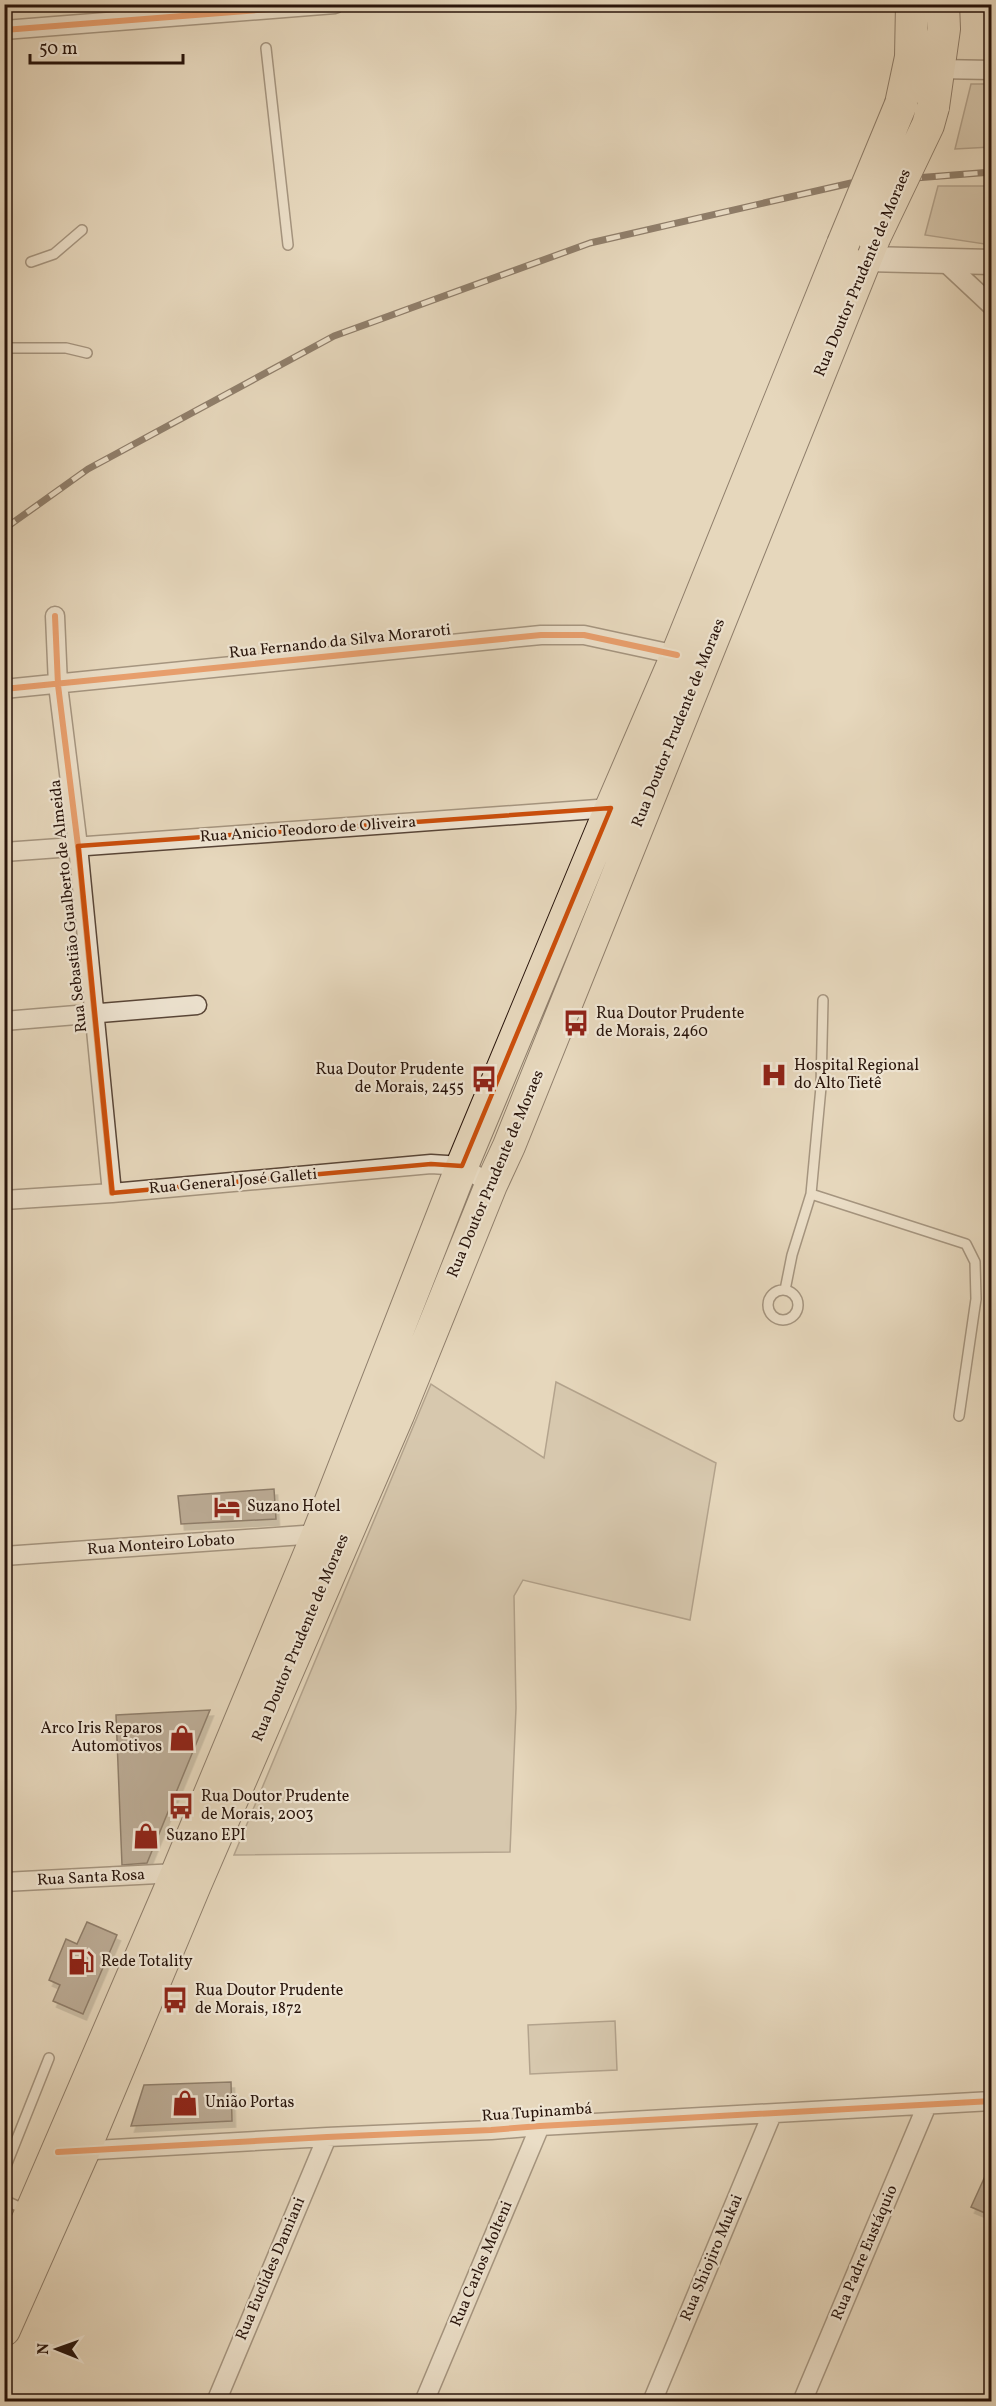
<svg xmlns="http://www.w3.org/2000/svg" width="996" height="2406" viewBox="0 0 996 2406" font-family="Vollkorn,serif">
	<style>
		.green { fill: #c6b69e; stroke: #776554; stroke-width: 1.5 }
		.building { fill: #8b7967; stroke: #28140b; stroke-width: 1.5; filter: url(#shadow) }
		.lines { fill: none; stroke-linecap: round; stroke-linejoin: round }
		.service-casing { stroke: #584537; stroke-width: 12 }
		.minor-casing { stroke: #584537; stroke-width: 21 }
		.tertiary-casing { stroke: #584537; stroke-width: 27 }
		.trunk-casing { stroke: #28140b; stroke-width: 34 }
		.service { stroke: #efe5d3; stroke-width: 9 }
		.minor { stroke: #efe5d3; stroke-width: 18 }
		.tertiary { stroke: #efe5d3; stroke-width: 24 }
		.trunk { stroke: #e6d7bc; stroke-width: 32 }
		.rail-casing { stroke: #28140b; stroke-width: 7 }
		.rail { stroke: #efe5d3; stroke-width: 4.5; stroke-dasharray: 14; stroke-linecap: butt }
		.trunk-bridge-casing { stroke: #28140b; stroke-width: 34; stroke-linecap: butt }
		.trunk-bridge { stroke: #e6d7bc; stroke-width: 32 }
		.cycleway-casing { stroke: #efe5d3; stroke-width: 10 }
		.cycleway { stroke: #e8590c; stroke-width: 6 }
		.marked { fill: none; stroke: #cb4f0c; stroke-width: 4.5; stroke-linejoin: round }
		.labels { text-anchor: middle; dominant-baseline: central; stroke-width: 4.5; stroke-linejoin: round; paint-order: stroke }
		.street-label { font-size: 16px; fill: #28140b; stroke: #efe5d3 }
		.poi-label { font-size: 16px; fill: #28140b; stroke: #efe5d3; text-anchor: start }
	</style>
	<defs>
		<filter id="shadow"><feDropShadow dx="3.5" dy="6" stdDeviation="0" flood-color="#0004"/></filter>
	</defs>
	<rect width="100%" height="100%" fill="#e6d7bc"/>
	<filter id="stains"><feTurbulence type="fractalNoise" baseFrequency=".00333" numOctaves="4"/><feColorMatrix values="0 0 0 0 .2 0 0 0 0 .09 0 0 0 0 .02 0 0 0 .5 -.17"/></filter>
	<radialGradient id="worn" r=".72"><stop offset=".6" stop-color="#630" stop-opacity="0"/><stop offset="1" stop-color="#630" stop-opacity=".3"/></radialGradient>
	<path class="green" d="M971,84H991V147L955,149Z
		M938,186H991V245L925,235Z
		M556,1382L716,1463L690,1620L523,1580L514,1596L516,1708L510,1852L234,1855L431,1384L544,1458Z
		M615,2021L617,2070L530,2074L528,2025Z"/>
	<path class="building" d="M274,1489L276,1519L181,1524L178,1496Z
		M210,1710L147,1863L122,1865L116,1715Z
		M87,1922L117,1935L83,2014L53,2001L60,1985L49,1980L66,1939L77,1944Z
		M231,2082L232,2121L131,2126L144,2085Z
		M992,2161V2216L971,2207Z"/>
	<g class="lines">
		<g class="service-casing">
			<path id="service" d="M266,48L288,245
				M31,262L54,254L82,230
				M4,348H66L87,353
				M811,1194L966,1244L975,1262L976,1299L959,1416
				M768 1305a15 15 0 1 1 30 0a15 15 0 1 1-30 0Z
				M785,1290L792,1255L811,1194L821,1087L823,1000
				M4,2171L49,2058
				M4,2200L26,2210"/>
		</g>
		<g class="minor-casing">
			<path id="minor" d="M4,30L335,4
				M938,69L992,70
				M946,263L992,306
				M55,616L58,685L78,846L112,1193
				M4,689L541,635H584L677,655
				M4,852L611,808
				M4,1021L197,1005
				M4,1200L112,1193L431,1164L462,1166L491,1185
				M4,1556L318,1534
				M4,1882L177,1873
				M77,2151L327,2137L491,2130L540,2126L992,2101
				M216,2402L327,2137
				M424,2402L540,2126
				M652,2402L772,2114
				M802,2402L927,2105"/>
		</g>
		<g class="tertiary-casing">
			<path id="tertiary" d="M866,259L992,262"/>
		</g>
		<g class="trunk-casing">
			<path id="trunk" d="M901,104L911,57L912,4
				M933,107L944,29L943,4
				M4,2275L177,1873L318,1534L462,1166L611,808L677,655L843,244
				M4,2330L84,2150L195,1885L398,1415L491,1185L509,1146L874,238"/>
		</g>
		<use href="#service" class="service"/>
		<use href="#minor" class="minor"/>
		<use href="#tertiary" class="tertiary"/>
		<use href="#trunk" class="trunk"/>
		<g class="rail-casing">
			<path id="rail" d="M4,529L88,469L334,336L590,243L851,183L992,172"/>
		</g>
		<use href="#rail" class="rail"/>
		<g class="trunk-bridge-casing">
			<path id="trunk-bridge" d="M874,238L928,125L933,107
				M843,244L901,104"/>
		</g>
		<use href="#trunk-bridge" class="trunk-bridge"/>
		<g class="cycleway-casing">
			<path id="cycleway" d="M4,30L335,4
				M55,616L58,685L78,846L112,1193
				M4,689L541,635H584L677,655
				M58,2152L327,2137L491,2130L540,2126L992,2101"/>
		</g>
		<use href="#cycleway" class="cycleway"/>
	</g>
	<path d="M0 0H996V2406H0ZM611,808L462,1166L431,1164L112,1193L78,846Z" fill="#e6d7bc" fill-opacity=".55" fill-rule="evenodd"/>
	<path class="marked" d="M611,808L462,1166L431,1164L112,1193L78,846Z"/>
	<defs>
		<g id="bus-bare" transform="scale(2.07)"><path d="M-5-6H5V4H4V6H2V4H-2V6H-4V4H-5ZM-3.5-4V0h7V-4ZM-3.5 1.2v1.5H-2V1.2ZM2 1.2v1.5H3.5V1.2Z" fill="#8f2418" stroke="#efe5d3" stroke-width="2.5" paint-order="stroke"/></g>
		<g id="hospital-bare" transform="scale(2.07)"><path d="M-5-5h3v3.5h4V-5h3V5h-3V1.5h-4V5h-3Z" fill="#8f2418" stroke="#efe5d3" stroke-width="2.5" paint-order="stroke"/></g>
		<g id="hotel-bare" transform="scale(2.07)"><path d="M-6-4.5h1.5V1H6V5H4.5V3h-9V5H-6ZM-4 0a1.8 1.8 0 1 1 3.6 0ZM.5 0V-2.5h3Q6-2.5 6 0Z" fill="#8f2418" stroke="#efe5d3" stroke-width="2.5" paint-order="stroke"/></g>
		<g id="shop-bare" transform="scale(2.07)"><path d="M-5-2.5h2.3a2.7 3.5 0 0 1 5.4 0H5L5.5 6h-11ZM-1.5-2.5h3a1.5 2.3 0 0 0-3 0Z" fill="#8f2418" stroke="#efe5d3" stroke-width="2.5" paint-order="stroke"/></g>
		<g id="fuel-bare" transform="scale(2.07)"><path d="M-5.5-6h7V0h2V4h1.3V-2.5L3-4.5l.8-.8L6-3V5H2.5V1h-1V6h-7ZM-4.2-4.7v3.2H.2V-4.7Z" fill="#8f2418" stroke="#efe5d3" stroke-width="2.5" paint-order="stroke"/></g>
	</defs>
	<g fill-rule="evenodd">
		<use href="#bus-bare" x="576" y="1023"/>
		<use href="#hospital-bare" x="774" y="1075"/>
		<use href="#bus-bare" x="484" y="1079"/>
		<use href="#hotel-bare" x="227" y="1507"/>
		<use href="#shop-bare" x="182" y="1738"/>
		<use href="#bus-bare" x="181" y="1806"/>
		<use href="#shop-bare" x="146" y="1836"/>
		<use href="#fuel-bare" x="81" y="1962"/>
		<use href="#bus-bare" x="175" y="2000"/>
		<use href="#shop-bare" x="185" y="2103"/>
	</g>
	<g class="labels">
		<g class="street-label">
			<text transform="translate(863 273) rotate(-67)">Rua Doutor Prudente de Moraes</text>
			<text transform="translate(340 642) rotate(-6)">Rua Fernando da Silva Moraroti</text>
			<text transform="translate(679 723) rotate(-68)">Rua Doutor Prudente de Moraes</text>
			<text transform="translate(308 830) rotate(-4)">Rua Anicio Teodoro de Oliveira</text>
			<text transform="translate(69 906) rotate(-96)">Rua Sebastião Gualberto de Almeida</text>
			<text transform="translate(496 1174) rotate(-67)">Rua Doutor Prudente de Moraes</text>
			<text transform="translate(233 1182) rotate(-5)">Rua General José Galleti</text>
			<text transform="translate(161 1545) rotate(-4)">Rua Monteiro Lobato</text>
			<text transform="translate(301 1638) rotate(-67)">Rua Doutor Prudente de Moraes</text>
			<text transform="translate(91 1878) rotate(-3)">Rua Santa Rosa</text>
			<text transform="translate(537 2113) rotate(-4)">Rua Tupinambá</text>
			<text transform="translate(865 2253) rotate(-67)">Rua Padre Eustáquio</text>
			<text transform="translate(712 2258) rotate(-67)">Rua Shiojiro Mukai</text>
			<text transform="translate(482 2264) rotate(-67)">Rua Carlos Molteni</text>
			<text transform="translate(271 2269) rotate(-67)">Rua Euclides Damiani</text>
		</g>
		<g class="poi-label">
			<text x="596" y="1014">Rua Doutor Prudente<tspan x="596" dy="18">de Morais, 2460</tspan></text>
			<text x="794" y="1066">Hospital Regional<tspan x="794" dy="18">do Alto Tietê</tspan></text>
			<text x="464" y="1070" text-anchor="end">Rua Doutor Prudente<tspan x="464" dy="18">de Morais, 2455</tspan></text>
			<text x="247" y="1507">Suzano Hotel</text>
			<text x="162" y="1729" text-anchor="end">Arco Iris Reparos<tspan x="162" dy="18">Automotivos</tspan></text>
			<text x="201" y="1797">Rua Doutor Prudente<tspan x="201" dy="18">de Morais, 2003</tspan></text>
			<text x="166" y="1836">Suzano EPI</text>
			<text x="101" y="1962">Rede Totality</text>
			<text x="195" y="1991">Rua Doutor Prudente<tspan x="195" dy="18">de Morais, 1872</tspan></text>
			<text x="205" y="2103">União Portas</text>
		</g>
	</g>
	<rect width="996" height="2406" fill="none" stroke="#e6d7bc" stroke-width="24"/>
	<rect x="6" y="6" width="984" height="2394" fill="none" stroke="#28140b" stroke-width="3"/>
	<rect x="12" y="12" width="972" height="2382" fill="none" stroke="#28140b" stroke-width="1.5"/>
	<g transform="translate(57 2349) rotate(271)" stroke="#efe5d3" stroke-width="4.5" paint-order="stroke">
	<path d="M0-4.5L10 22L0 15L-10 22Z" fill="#28140b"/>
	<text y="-9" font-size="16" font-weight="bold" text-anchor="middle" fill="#28140b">N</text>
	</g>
	<path d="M30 54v9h153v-9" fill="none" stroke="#28140b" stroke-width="3"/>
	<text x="39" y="54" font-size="18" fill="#28140b" stroke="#efe5d3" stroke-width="4.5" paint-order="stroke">50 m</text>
	<rect width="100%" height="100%" filter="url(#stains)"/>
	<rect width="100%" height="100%" fill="url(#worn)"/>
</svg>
